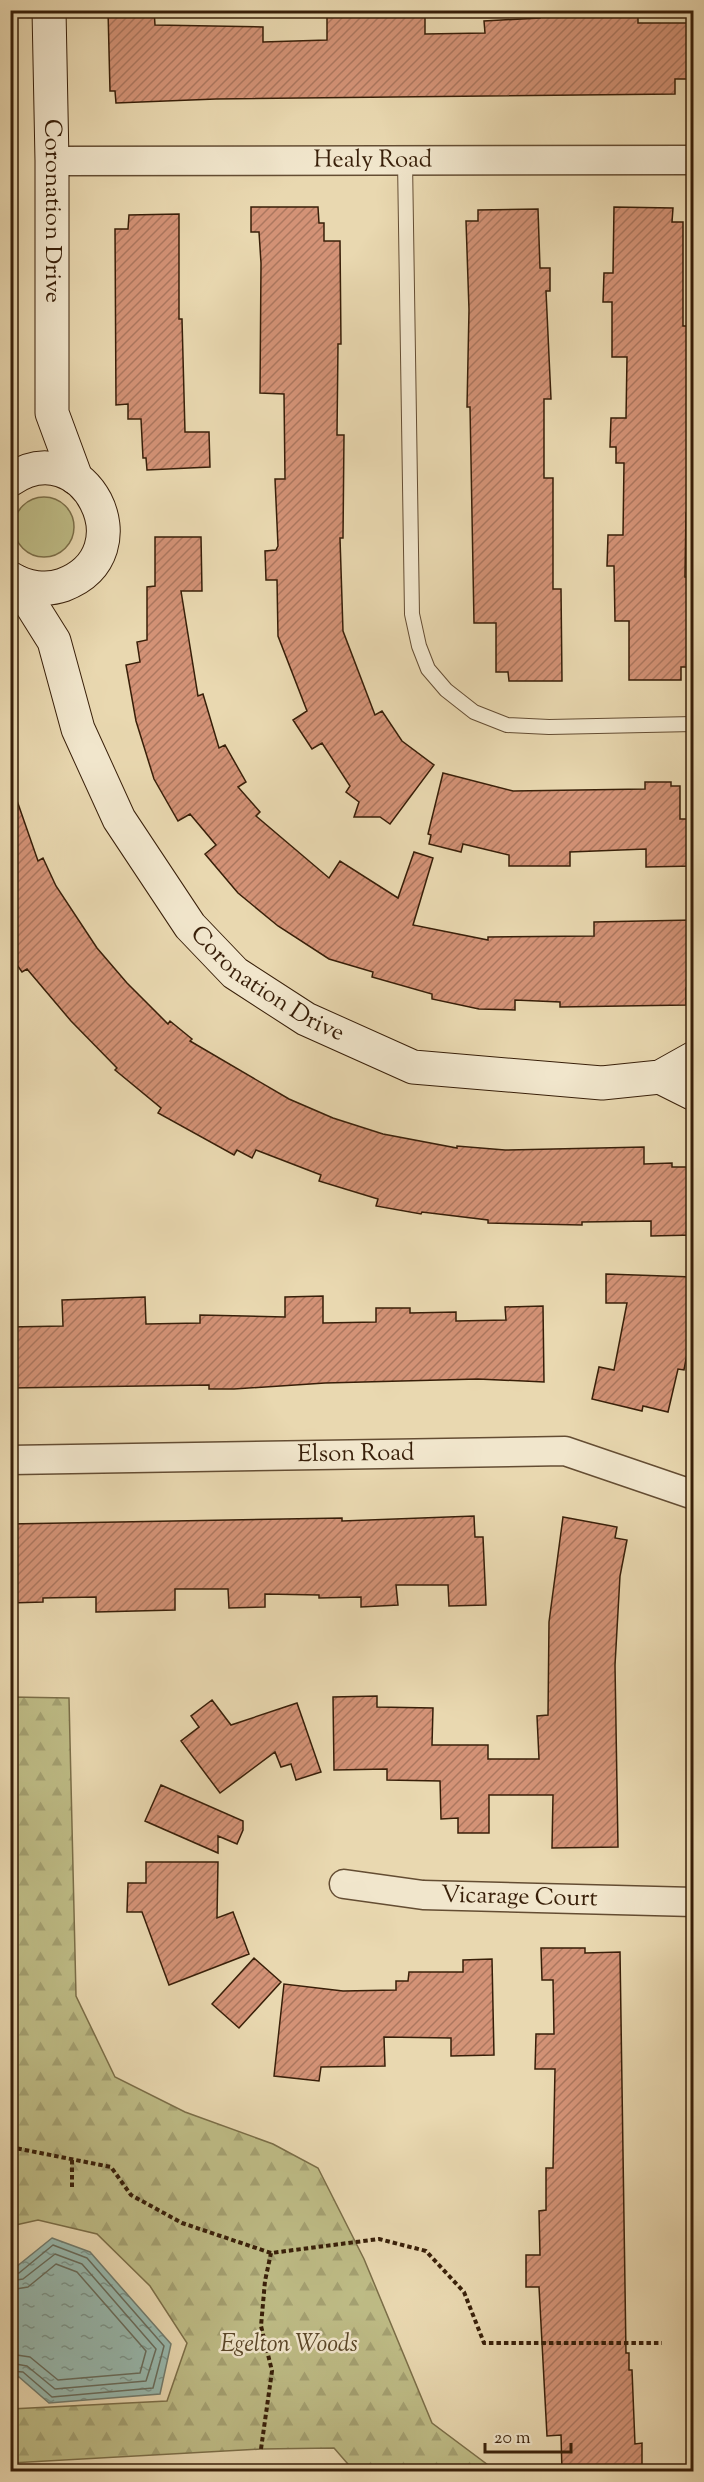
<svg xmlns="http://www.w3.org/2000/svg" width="704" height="2482" viewBox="0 0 704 2482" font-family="'Sorts Mill Goudy',serif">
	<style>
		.green { fill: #bebc86; stroke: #7b6e48; stroke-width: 1.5 }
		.forest { fill: url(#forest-firs); stroke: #7b6e48; stroke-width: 1.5 }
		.water { fill: url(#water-ripples); stroke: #717b6d; stroke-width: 1.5 }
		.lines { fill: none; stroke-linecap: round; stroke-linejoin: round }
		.shore { stroke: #686c5c; stroke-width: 1.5 }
		.building { fill: url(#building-hatch); stroke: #381f09; stroke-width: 1.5 }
		.lane-casing { stroke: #644d33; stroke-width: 16 }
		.street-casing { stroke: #644d33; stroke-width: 31 }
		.secondary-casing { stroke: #381f09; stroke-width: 35 }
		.path { stroke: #381f09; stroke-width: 4; stroke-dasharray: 4.5 3; stroke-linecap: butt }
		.lane { stroke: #f1e6cc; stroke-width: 14 }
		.street { stroke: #f1e6cc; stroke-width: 28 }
		.secondary { stroke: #f1e6cc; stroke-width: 33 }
		.labels { text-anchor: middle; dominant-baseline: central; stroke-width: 5; stroke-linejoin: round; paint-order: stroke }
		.street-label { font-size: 24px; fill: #381f09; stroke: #f1e6cc }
		.park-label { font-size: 24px; font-style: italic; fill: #5a4628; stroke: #f1e6cc }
	</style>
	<defs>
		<pattern id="forest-firs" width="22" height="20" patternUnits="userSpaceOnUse" patternTransform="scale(1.5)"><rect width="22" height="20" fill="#bebc86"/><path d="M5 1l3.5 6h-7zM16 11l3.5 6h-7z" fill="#a4a172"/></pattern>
		<pattern id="water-ripples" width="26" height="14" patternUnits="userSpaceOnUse" patternTransform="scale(1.5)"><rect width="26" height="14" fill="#97b9af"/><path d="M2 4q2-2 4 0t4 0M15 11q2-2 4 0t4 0" fill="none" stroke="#7c968d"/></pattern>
		<pattern id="building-hatch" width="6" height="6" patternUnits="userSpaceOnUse" patternTransform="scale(1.5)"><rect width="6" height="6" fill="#d39276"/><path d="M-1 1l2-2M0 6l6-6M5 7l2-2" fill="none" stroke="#ac775f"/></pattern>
	</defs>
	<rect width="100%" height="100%" fill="#e9d8b0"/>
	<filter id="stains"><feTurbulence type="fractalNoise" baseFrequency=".00333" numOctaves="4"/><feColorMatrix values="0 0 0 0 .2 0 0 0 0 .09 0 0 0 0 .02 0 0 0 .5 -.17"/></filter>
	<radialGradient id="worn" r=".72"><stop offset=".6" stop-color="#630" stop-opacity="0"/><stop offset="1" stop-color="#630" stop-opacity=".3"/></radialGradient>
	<path class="green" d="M14 527a30 30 0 1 1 60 0a30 30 0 1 1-60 0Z"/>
	<path class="forest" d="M11,1697L69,1698L76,1996L115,2077L185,2112L273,2144L318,2168L364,2259L432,2423L496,2471H354L334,2448L261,2449L11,2463V2409L167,2401L187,2343L150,2286L97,2234L38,2220L11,2226Z"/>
	<path class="water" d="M52,2238L90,2252L171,2344L160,2394L49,2403L19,2377H11V2267H16Z"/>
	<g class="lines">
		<path class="shore" d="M10,2273H19L53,2245L87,2258L164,2346L153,2388L52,2397L23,2372L10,2371
			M10,2281L23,2279L55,2254L82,2264L156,2349L146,2381L55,2389L27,2366L10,2363
			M10,2290L28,2287L56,2264L77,2272L146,2351L140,2373L58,2380L30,2357L10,2354"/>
	</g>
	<path class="building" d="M108,10H154L155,25L263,27V42L327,40V16L379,15V13H400V10H425V34L485,33L484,21L540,18V13H638V23H691V79H675V94L216,99L116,103L115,91H110Z
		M251,207H318L319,223H324V241H340L341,344H338L337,435H344L343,538H340L343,631L375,715L382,711L402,741L434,765L390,824L380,817H354L359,802L346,792L350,786L322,743L312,749L293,720L307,711L278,636L277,580H266L265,551L276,550L278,546L275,479H285L284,394L260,393L261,263L259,232H251Z
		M614,207L673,208L672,222H683V326H687L688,369L687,482H689V513H686L685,577H690V667H681V680H629V621H615L614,566H607L608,535H623L624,463H616V447H610L611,418H626L627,357H612V302H603L604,273H613Z
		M538,209L540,268H550V291H546L551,399H544V478H553V589H561L562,681H509L508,672H496V623H474L470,407H467L469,310L466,221H478V210Z
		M179,214V319H182L185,432H209L210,467L147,470L146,458H143L141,419H128V404L116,405L115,229H128L129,215Z
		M155,537H201L202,591H181L198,696L203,694L219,748L225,745L246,782L238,787L260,812L256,816L329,878L340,861L398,898L414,852L433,858L413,925L488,940V937L594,936V922L693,920V988H686V1005L560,1007V1002L515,1000V1010L479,1009L432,999V994L372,977L373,972L329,959L278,926L238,893L205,854L216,845L190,814L178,821L154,779L136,721L126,665L140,662L137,642L147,640V587L155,586Z
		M443,773L513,791L645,789V782H671V786H680V819H692L693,866L646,867V849L570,852V866H509V855L463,844L461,852L429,844L431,835L428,834Z
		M10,792H14L38,861L43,858L56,886L97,948L127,983L168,1024L170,1021L192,1039L190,1041L289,1099L333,1118L383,1134L457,1148V1146L505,1150L644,1147V1164L672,1163V1167H693V1235L651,1236V1221L582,1222V1225L488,1223V1220L422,1212L421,1214L376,1206L378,1199L319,1181L321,1175L256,1150L252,1158L237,1150L234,1155L158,1113L161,1108L115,1070L117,1068L71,1021L27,969L22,972L10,955Z
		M606,1274L693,1277V1322L684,1370L678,1369L668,1412L643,1406L642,1411L592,1399L599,1367L614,1370L627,1303H606Z
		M323,1296V1323L376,1322V1308H410V1313L456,1312V1321L506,1320L505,1307L543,1306L544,1382L478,1379L325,1383L234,1389H209V1385L10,1388V1327L63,1326L62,1300L145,1297L146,1324L200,1323V1315L285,1317V1297Z
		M474,1516L475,1537H483L486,1605L449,1606L448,1585H396L398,1605L361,1607V1597L319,1598V1595L265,1594V1607L229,1608L228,1589H175V1610L96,1612V1597L43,1598V1602L10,1603V1524L342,1518V1521Z
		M563,1517L617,1527L615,1538L627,1540L620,1576L615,1665L618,1847L552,1848L553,1795H489V1833H458V1818L441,1819L440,1781L387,1780V1769L334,1770L333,1697L377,1696V1707L433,1708L432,1745H488V1759H539L537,1716L548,1715L549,1622Z
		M212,1700L231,1725L297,1703L321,1772L296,1780L291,1764L281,1767L275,1752L220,1793L181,1741L199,1727L191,1716Z
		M161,1785L243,1821V1830L237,1844L218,1836V1853L145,1821Z
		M146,1862H218L217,1918L233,1912L249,1954L169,1985L142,1912H127L128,1883H146Z
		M541,1948H585V1953L620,1952L626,2353H629V2370H632L635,2444L642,2443V2468L562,2472L561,2435L547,2436L539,2287H526V2255H540L539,2211L546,2210V2168H553L555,2069H535L536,2034H554L553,1980H542Z
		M254,1958L281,1982L239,2028L212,2004Z
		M492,1959L494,2055L451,2056V2038L384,2037L385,2066L321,2067L319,2081L274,2076L284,1984L343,1991L396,1990V1981H408L409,1972H463V1960Z"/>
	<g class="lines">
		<g class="lane-casing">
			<path id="lane" d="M405,161L412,614L419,646L428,669L446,690L474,712L507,725L549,727L694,724"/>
		</g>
		<g class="street-casing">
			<g id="street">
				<path id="s1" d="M52,161L694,160"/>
				<path id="s2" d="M10,1460L565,1451L694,1495"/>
				<path id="s3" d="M344,1884L423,1895L694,1902"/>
			</g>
		</g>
		<g class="secondary-casing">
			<g id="secondary">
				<path id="s4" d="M49,10L52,161V413L76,478"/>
				<path d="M10,480C83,429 148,553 63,585C46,591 26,588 10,578"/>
				<path id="s5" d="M17,582L54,641L78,729L119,819L190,926L235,973L306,1019L413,1067L602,1083L660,1077L694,1058"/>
				<path d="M660,1077L694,1094"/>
			</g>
		</g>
		<path class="path" d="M10,2147L111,2167L131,2195L182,2223L271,2253L379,2239L426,2251L464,2292L484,2343H662
			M72,2160V2190
			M261,2449L272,2371L261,2326L265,2281L271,2253"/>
		<use href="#lane" class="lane"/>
		<use href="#street" class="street"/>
		<use href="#secondary" class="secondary"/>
	</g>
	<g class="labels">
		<g class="street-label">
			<text stroke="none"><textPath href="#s1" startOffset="321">Healy Road</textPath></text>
			<text stroke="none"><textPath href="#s4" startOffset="201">Coronation Drive</textPath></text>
			<text stroke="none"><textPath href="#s5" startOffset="486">Coronation Drive</textPath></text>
			<text stroke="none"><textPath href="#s2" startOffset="346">Elson Road</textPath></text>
			<text stroke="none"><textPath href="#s3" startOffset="176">Vicarage Court</textPath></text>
		</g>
		<g class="park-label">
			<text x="289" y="2345">Egelton Woods</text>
		</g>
	</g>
	<rect width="704" height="2482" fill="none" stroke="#e9d8b0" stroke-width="36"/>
	<rect x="12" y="12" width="680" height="2458" fill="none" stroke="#381f09" stroke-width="3"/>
	<rect x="18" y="18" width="668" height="2446" fill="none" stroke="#381f09" stroke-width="1.5"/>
	<path d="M485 2443v9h86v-9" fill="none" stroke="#381f09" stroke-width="3"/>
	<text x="494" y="2443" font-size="18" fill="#381f09" stroke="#f1e6cc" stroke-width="4.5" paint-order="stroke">20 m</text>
	<rect width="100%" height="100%" filter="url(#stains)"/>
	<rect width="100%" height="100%" fill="url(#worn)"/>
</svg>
